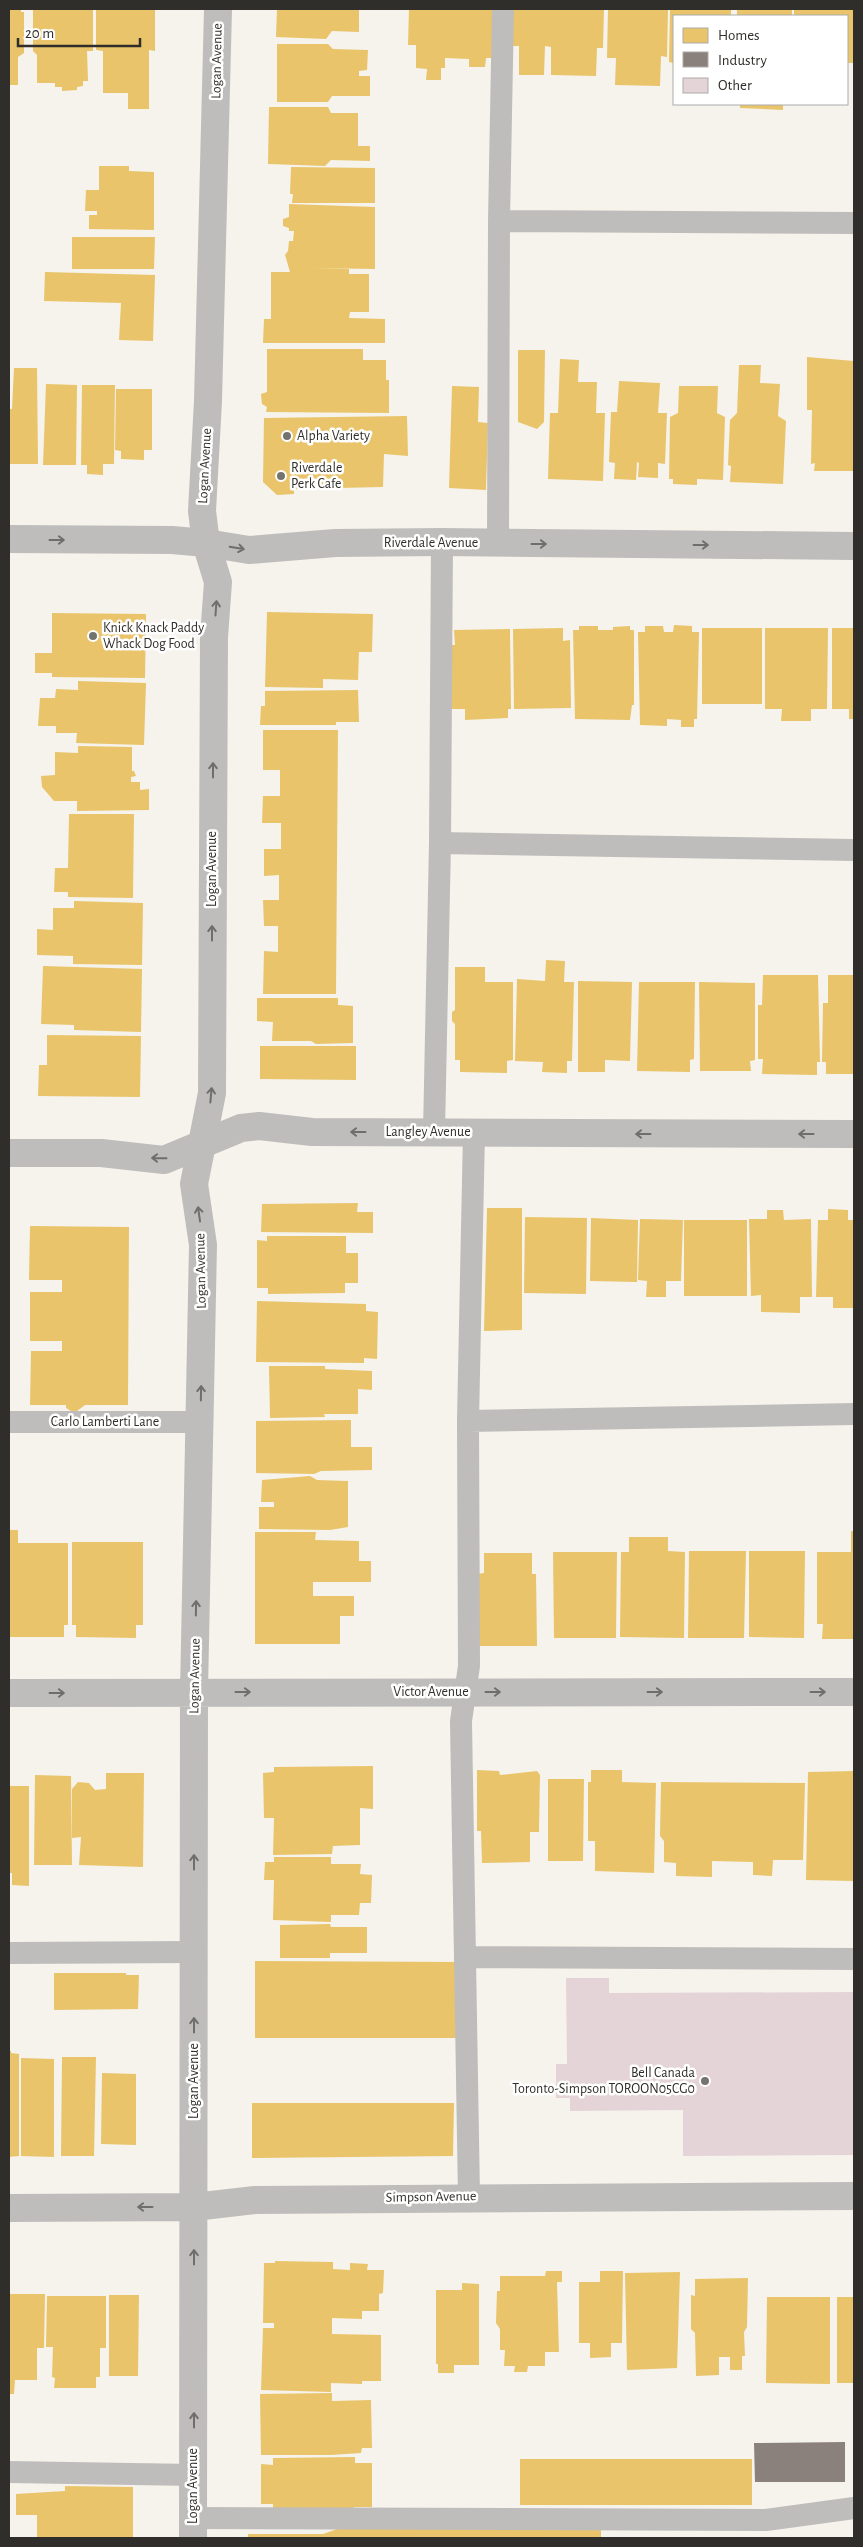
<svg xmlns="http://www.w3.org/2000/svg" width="863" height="2547" viewBox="0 0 863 2547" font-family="'Alegreya Sans',sans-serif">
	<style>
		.homes { fill: #e9c46a }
		.industry { fill: #8a817c }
		.building { fill: #e4d4d8 }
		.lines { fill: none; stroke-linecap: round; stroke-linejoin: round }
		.lane { stroke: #bfbdbb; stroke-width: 22 }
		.street { stroke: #bfbdbb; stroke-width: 28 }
		.oneway { stroke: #706e6b }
		.poi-dot { fill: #75736e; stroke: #fff; stroke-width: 2 }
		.labels { text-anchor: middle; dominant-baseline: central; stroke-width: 5; stroke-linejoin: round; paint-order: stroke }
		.street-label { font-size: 14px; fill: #302e2a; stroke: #fff }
		.poi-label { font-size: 14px; fill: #302e2a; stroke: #fff; text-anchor: start }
	</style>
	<rect width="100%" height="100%" fill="#f6f3ec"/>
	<path class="homes" d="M9,9H21V12H24V53L18,57V85H9Z
		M33,9H93V51H87L88,81H83V86L77,87V90L62,91V87H55V83H37V55L33,51Z
		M96,9H155V51L149,50V109H128V93H103V51L96,50Z
		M277,9H359V32L332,31L326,39L276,37Z
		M409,9H493L492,58H486L485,67H469V59L445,58V68H441V80H426L427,69L416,68V45H408Z
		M512,9H604L603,48H597L596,76L551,75V47L545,46L544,75H519V46H511Z
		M608,9H668L667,57L661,56L660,86L615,85L616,58H607Z
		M670,9H731V16H674V63L669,62Z
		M737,9H792V16H737Z
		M794,9H854V63H847V16H794Z
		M277,44H328L333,49L368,50L367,70L359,71V76H370V96H332L328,102H277Z
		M740,104H783V110L740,108Z
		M269,107H328L331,113H358V146H370V161L331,160L325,166L268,164Z
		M99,166H129V171L154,172V230L89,229V215H97V211H85L86,190H99Z
		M291,167L375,168V203H292L293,194H290Z
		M289,204L375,207V269L310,268L349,269V274H369V312H350L349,318L385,319V343H263L264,319H271V272H290L285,255L288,251L289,241H293L294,231H289V228L283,226V219L289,217Z
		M72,237H155L154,269H72Z
		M45,272L155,275L153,341L119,340L121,303L44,301Z
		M267,349H363V360H386V380H389V413L266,412L267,407L262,404L261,394L267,392Z
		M518,350H545L544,422L537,429L518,422Z
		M807,357L854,361V471H814L815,463L811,464L812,410H807Z
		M560,359L579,360L578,382H597L596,413H605L603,481L548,479L550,413H558Z
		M739,365H761L760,383L780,384L778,416L786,421L783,484L730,482L731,466L728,465L730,420L737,413Z
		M14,368H37L38,464H9V409H12Z
		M619,381L660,383L658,413H667L665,464L658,463V478L638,477L639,463L637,462L636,480L614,479L615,463L609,462L611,412H617Z
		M46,384L77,385L76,465H43Z
		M82,385H115L114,464H103V475L87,474V465H81Z
		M452,386L479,387L478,422L488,423L486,490L449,488Z
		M679,386H718L717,413L725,417L723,480L697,479V485L673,484V479H669L670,417L678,413Z
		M116,389H152V450H144V460L121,459V451L115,450Z
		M407,416L408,456L384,454L383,487L294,489V494L277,495L263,482L264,418Z
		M267,612L373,614L372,652H359L358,680L323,679V688L265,687Z
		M52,613L146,614L145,678L52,677V673H35V653H52Z
		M674,625L692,626V632H699L697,719H694V727H681V720L667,719V726L640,725L638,632H645V626H663L664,632H673Z
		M579,626H598V630H613V627L630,626V630H634V705H632L630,720L575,719L573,630H579Z
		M563,628V641L570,640L571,708L514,709L513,629Z
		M702,628H762V704H702Z
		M765,628H828L827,709H811V721H781L782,709H765Z
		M832,628H854V719H849V709H832Z
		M510,629L511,709H508V718L465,720V709H451L450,645H455L454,630Z
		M78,681L146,683L144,745L76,743L77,733H56V726H38L40,698H55L56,689L78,690Z
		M358,690L359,722H336V725H260L261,706H265V691Z
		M263,730H338L336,994H263L264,951L278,952V926H264L263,900H279V875L264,876V849H281V823H262L263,796H280V770H263Z
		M78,746L132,747V771H134L136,776L131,777V782H140V790L149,789V810L77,811V801H54L42,787L41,776L55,775V752L78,753Z
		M69,814H134L133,898L68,897V892H54L55,868H68Z
		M74,901L143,903L142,965L73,964V956L37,955V929L53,930V908H74Z
		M546,960L565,961L564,982H574L572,1061H567V1073L542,1072L543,1062L515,1061L517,979L545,981Z
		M43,966L142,969L141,1032L74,1030V1025L41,1024Z
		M455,967H485V982H513V1060L507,1061V1073L460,1072V1060H455V1024L452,1021V1012L455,1010Z
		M763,975H818L820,1062H817V1075L762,1074L763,1059H758V1005H762Z
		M828,975H854V1074H826V1062H822L823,1003H828Z
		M578,981L632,982L630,1061L605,1060V1072H578Z
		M639,982H695L694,1059L690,1060V1072L637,1071Z
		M699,982L755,983V1060L750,1061L751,1071H700Z
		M257,998H338V1005L353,1006V1043L316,1044L311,1041H272L273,1022L257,1021Z
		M47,1035L141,1036L140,1097L38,1096L39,1065H47Z
		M260,1046H356V1080L260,1079Z
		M358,1203L357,1212H373V1233L261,1232L262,1204Z
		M487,1208H522V1330L484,1331Z
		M828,1209L848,1210V1220H854V1308H833V1297H816L818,1220H828Z
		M767,1210H783L784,1220L811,1219L812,1297H800V1313L761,1312V1295L751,1296L749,1219H767Z
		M525,1217L587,1218L586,1294L524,1293Z
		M591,1218L638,1220L637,1282L590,1281Z
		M640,1219L683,1220L681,1281H666V1297H646L647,1281L638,1280Z
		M684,1220H747V1296H684Z
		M30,1226L129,1227L128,1405H85L77,1411H71L66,1408V1405H30L31,1351H62V1341H30V1292H62V1280H29Z
		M267,1236H346V1253H358V1283H345V1293L268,1294V1288H257V1240L267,1241Z
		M257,1301L366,1304V1311L378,1312L377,1359L364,1358V1363L256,1362Z
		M269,1366H325V1369L372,1371V1390L358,1389V1414H324L325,1417L270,1418Z
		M351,1420V1447H372V1470L321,1471L314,1474L256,1473V1421Z
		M310,1476L317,1480L348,1481V1527L330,1530L259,1529V1507H274V1502H261L262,1480Z
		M9,1530H18V1543H68V1625H64V1637H9Z
		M851,1531H854V1639H822L823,1624H817V1552H851Z
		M255,1532H316L315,1540L359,1541V1561H371V1582H313V1596H354V1616H340V1644H255Z
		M629,1537H668V1551L685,1552L684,1638L620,1637L621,1552H629Z
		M72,1542H143V1625H136V1638L76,1637V1625H72Z
		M689,1551H746L744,1638H688Z
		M749,1551H805L804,1638L749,1637Z
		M553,1552H617L616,1638H554Z
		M484,1553H532V1574H536L537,1646H477V1574L484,1573Z
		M373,1766V1809L360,1808V1845L333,1846L332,1854L273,1855L274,1818H264L263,1773L274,1772V1767Z
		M477,1770L499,1771L500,1775L537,1771L540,1775L539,1832H530V1862L482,1863L481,1831H477Z
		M591,1770H622V1782L656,1783L654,1873L595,1871V1841H588V1782H591Z
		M854,1771V1881L806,1880L808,1772Z
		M106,1773H144L143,1867L79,1865L81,1837L72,1838V1789L78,1782L89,1783L95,1790L106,1789Z
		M35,1775L71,1776L72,1865H34Z
		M548,1779H584L583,1861H548Z
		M661,1782L805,1783L803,1860H773L772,1876L753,1875V1862L712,1861V1877L676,1876V1863L664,1862V1841L660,1836Z
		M9,1786H29V1886L12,1885V1873H9Z
		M274,1857H331V1864H361L360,1874L372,1875L371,1903H360L359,1915H331V1922L273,1920L274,1880H264L265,1862H274Z
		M330,1924L331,1927H367V1953H330V1958H280V1925Z
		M255,1961L459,1962V2038H255Z
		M54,1973H126V1975H139L138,2009L54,2010Z
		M9,2051H11V2053L19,2054V2156L9,2157Z
		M62,2057H96L94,2156H61Z
		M21,2058L54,2059V2157L21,2156Z
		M102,2073L136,2074V2145L101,2144Z
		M252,2103H454L453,2156L252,2158Z
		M275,2261L333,2262V2269L350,2270V2263L368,2264L367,2270H384L383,2293L379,2294V2311H362V2319L332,2318V2334L381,2335V2381H362V2384L331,2383V2392L261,2390L263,2328H274V2323H263L264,2263H275Z
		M546,2271H562V2282H557L559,2352H545V2366H528L527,2372H514L515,2366H504L505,2350H500V2329L496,2323L497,2291H500V2276H545Z
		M600,2271H623L622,2343H611V2357L590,2358V2343H579V2282H600Z
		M680,2272L677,2368L627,2370L625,2273Z
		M748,2278L747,2327L744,2332L745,2356H742V2370H730V2357H719V2375L696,2376L695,2333L691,2329V2295L695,2296V2279Z
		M462,2283L479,2284V2365H454V2373H438V2364H436V2290H462Z
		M9,2294H45L44,2348H37V2380H15L14,2394H9Z
		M109,2295H139L138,2376H109Z
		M47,2296H106V2348H100V2377H96V2388H54L55,2378L52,2377L53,2347H46Z
		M767,2297H830V2384L766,2383Z
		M837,2297H854V2383H837Z
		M332,2393V2401L371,2400L372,2448H362L361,2453L331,2455H261L260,2394Z
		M355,2457V2463H372V2507H354L353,2511H273V2504H261V2464L273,2465V2458Z
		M520,2459H752V2505H520Z
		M65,2486L133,2487V2538H37V2515H16V2494L65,2491Z
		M346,2526L601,2528V2538H248V2534H323Z"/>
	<path class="industry" d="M845,2442V2482H755L754,2443Z"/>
	<path class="building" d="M566,1978H609V1993L854,1992V2155L683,2156V2110L570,2111V2098H556V2064H567Z"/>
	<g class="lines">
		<path class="lane" d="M499,221L854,223
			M498,543L499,221L503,9
			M440,843L854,850
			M434,1132L440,843L442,542
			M468,1421L854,1414
			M9,1422H201
			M9,1953L194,1952
			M466,1957L854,1959
			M469,2197L461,1721L469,1666L468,1421L474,1132
			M9,2472L194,2475
			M193,2518L766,2520L854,2508"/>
		<path class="street" d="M9,539L172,540L206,543L249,550L335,543L442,542L854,546
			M9,1153H101L164,1160L241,1128L259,1126L312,1132L854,1134
			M9,1693L854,1692
			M9,2208L194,2207L255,2200L854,2196
			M193,2538L194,1692L203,1245L194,1184L212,1093L214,637L218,582L206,543L202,511L208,401L218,9"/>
	</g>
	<defs><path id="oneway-shaft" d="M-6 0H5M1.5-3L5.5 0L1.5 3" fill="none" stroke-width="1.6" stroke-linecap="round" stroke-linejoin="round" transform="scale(1.25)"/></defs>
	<g class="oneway">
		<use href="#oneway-shaft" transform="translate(57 540)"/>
		<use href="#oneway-shaft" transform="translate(539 544)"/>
		<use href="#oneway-shaft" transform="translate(701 545)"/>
		<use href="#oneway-shaft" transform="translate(237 548) rotate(10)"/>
		<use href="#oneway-shaft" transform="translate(216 608) rotate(-86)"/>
		<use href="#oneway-shaft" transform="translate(213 770) rotate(-90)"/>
		<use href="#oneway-shaft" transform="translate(212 933) rotate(-90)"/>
		<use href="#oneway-shaft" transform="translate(211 1095) rotate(-85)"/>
		<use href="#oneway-shaft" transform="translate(358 1132) rotate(-180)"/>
		<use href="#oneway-shaft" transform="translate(643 1134) rotate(-180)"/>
		<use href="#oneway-shaft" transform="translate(806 1134) rotate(180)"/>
		<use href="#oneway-shaft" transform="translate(159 1158) rotate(-179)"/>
		<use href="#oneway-shaft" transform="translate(199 1214) rotate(-98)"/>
		<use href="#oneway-shaft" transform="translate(201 1393) rotate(-89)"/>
		<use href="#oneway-shaft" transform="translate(196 1608) rotate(-89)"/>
		<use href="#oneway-shaft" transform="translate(243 1692)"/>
		<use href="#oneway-shaft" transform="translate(493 1692)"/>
		<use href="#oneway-shaft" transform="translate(655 1692)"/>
		<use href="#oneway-shaft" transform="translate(818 1692)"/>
		<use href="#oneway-shaft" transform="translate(57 1693)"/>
		<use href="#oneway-shaft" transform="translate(194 1862) rotate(-90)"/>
		<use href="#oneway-shaft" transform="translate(194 2025) rotate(-90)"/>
		<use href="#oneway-shaft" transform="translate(145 2207) rotate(180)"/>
		<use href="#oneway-shaft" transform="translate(194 2257) rotate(-90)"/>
		<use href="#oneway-shaft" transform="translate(194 2420) rotate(-90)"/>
	</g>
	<g class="poi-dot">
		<circle cx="287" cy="436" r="5"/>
		<circle cx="281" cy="476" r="5"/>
		<circle cx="93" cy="636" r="5"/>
		<circle cx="705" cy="2081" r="5"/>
	</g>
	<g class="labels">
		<g class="street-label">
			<text transform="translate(217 61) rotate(-89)">Logan Avenue</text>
			<text transform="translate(205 466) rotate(-87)">Logan Avenue</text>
			<text x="431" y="543">Riverdale Avenue</text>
			<text transform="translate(212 869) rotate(-90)">Logan Avenue</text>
			<text x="428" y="1132">Langley Avenue</text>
			<text transform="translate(201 1271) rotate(-91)">Logan Avenue</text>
			<text x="105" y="1422">Carlo Lamberti Lane</text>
			<text transform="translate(195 1676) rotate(-89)">Logan Avenue</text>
			<text x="431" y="1692">Victor Avenue</text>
			<text transform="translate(194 2081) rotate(-90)">Logan Avenue</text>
			<text transform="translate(431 2197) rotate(-1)">Simpson Avenue</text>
			<text transform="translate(193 2486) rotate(-90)">Logan Avenue</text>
		</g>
		<g class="poi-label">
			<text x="297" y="436">Alpha Variety</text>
			<text x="291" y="468">Riverdale<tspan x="291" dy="16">Perk Cafe</tspan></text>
			<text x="103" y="628">Knick Knack Paddy<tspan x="103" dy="16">Whack Dog Food</tspan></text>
			<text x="695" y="2073" text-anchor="end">Bell Canada<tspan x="695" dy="16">Toronto-Simpson TOROON05CG0</tspan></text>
		</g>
	</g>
	<rect width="863" height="2547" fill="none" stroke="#302e2a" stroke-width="20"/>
	<rect x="673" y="15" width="175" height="90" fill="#ffffff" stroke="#acabaa"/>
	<rect x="683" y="28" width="25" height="15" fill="#e9c46a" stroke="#acabaa"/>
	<text x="718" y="40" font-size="15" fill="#302e2a">Homes</text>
	<rect x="683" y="52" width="25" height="15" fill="#8a817c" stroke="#acabaa"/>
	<text x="718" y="65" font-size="15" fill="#302e2a">Industry</text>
	<rect x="683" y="78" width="25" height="15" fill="#e4d4d8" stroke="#acabaa"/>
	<text x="718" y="90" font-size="15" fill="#302e2a">Other</text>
	<path d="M18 38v8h122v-8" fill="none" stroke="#302e2a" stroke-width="2.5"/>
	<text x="25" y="38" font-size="15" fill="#302e2a" stroke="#ffffff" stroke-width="4" paint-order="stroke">20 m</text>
</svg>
